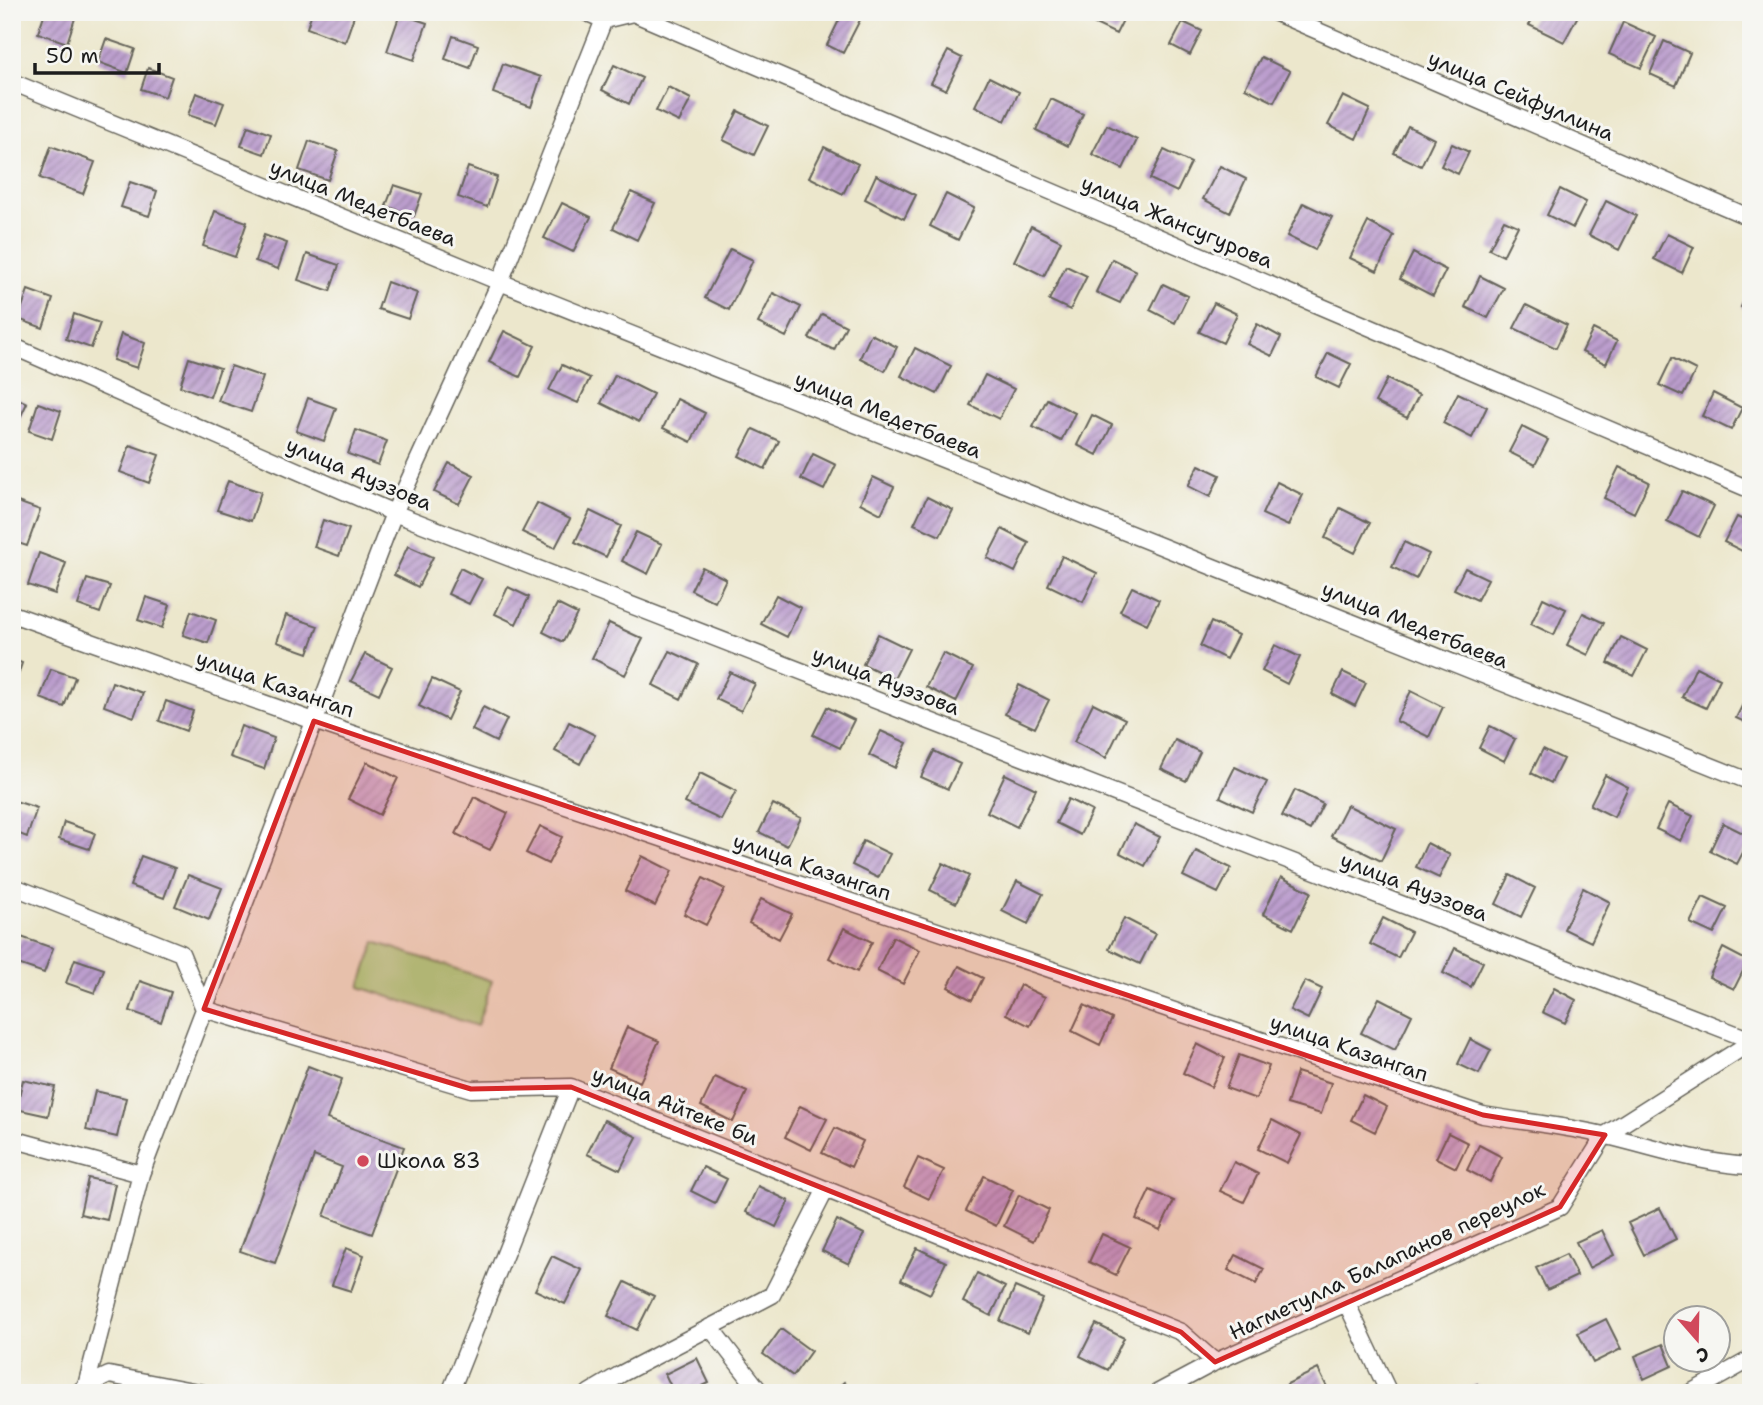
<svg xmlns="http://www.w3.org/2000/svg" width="1763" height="1405" viewBox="0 0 1763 1405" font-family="'Shantell Sans',sans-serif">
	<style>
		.garden { fill: #a8d987; stroke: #627a52; stroke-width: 2 }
		.building { fill: url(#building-hatch) }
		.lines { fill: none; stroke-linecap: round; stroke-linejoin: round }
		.minor-casing { stroke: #65635a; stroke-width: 19 }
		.minor { stroke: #fff; stroke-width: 16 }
		.marked { fill: #d62828; fill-opacity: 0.2; stroke: #d62828; stroke-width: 5; stroke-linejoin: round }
		.poi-dot { fill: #d1495b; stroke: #f6f6f2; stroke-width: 2.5 }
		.labels { text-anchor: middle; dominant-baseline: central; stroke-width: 6; stroke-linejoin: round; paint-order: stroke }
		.street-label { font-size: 21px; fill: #1c1c1c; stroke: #f6f6f2 }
		.poi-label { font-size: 21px; fill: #1c1c1c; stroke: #f6f6f2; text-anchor: start }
	</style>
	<defs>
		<pattern id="building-hatch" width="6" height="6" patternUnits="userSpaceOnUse" patternTransform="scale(1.75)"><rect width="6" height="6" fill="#bc9ece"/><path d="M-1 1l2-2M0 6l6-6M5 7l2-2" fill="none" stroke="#9880a6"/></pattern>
	</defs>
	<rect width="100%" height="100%" fill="#f6f6f2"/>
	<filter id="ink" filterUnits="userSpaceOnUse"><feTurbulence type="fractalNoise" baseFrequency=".0143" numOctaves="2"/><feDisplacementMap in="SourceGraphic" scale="14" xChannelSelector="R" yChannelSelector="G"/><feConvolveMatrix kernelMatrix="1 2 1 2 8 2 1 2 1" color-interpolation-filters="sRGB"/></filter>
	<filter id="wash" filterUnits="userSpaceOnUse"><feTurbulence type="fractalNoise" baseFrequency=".00686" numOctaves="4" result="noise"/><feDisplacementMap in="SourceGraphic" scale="28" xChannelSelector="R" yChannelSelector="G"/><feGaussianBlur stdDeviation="1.57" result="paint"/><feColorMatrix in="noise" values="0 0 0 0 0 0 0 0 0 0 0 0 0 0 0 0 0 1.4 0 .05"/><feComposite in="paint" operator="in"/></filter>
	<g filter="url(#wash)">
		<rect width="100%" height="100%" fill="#ece7cc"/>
		<path class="garden" d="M375,942L492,981L477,1026L360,987Z"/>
		<g id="blocks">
			<path class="building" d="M45,12H77L67,43L38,33Z
				M312,12H344L354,16L345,42L307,28Z
				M843,12L860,20L843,53L827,45Z
				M1096,12H1127L1116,34L1091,22Z
				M1536,12H1580L1564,42L1529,25Z
				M400,14L427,23L414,60L387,51Z
				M1183,22L1202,31L1190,55L1171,45Z
				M1623,22L1656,37L1641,68L1609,54Z
				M453,36L478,45L470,68L445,59Z
				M106,39L135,49L127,73L98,62Z
				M1664,41L1690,53L1676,86L1650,74Z
				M948,51L962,58L946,90L931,83Z
				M1261,57L1290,71L1274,102L1245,88Z
				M503,64L541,77L531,107L493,93Z
				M614,65L642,78L629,104L602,90Z
				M148,68L172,77L165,97L141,89Z
				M989,77L1019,92L1005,121L975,106Z
				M668,87L691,99L679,122L656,111Z
				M196,93L224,103L216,124L188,115Z
				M1343,96L1370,109L1356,139L1328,125Z
				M1051,99L1083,114L1068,146L1036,130Z
				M738,111L768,126L754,155L723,140Z
				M1107,125L1137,140L1123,169L1092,154Z
				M248,126L271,134L264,154L241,146Z
				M1408,126L1434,139L1421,166L1394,153Z
				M12,129L21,132L13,157H12Z
				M309,141L338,151L328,180L299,170Z
				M1452,144L1469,152L1458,174L1441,166Z
				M51,146L95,162L83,194L40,178Z
				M824,147L858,164L843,194L809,177Z
				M1164,150L1191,163L1177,192L1150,179Z
				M1220,166L1246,179L1230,213L1203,199Z
				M468,167L497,177L487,207L458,197Z
				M876,175L916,195L904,219L865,199Z
				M130,182L157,191L149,216L121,207Z
				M394,185L422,194L414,216L386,206Z
				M1560,189L1586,202L1573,228L1547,215Z
				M631,192L655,203L637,240L613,228Z
				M946,194L974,208L958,240L930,226Z
				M1606,201L1636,216L1619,250L1589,235Z
				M562,203L591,217L573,252L544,238Z
				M1303,203L1332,217L1315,250L1287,236Z
				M215,211L247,222L235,257L203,246Z
				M1504,220L1518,226L1503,256L1489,249Z
				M1368,222L1394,236L1377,271L1350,258Z
				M1031,226L1061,241L1044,276L1014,261Z
				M1667,234L1694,247L1682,273L1654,259Z
				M264,235L287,243L278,269L255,261Z
				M730,249L753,260L729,310L705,298Z
				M1413,253L1446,270L1433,296L1400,279Z
				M307,254L339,265L330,291L298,280Z
				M1112,259L1136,271L1120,303L1096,292Z
				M1066,266L1087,276L1070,310L1049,300Z
				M1480,276L1504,288L1488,318L1465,307Z
				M387,282L417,293L408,319L378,309Z
				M1163,284L1188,296L1175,323L1150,310Z
				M1751,287V312L1741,307Z
				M28,290L53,299L43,328L18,319Z
				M773,293L801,307L786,337L758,323Z
				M1214,303L1237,314L1223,343L1199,332Z
				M1526,305L1567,325L1556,348L1514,328Z
				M74,314L100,323L91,348L66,339Z
				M822,314L846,326L834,350L809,338Z
				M1257,324L1281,337L1272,356L1247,344Z
				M1593,329L1617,341L1606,364L1582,352Z
				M504,331L535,346L520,377L489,362Z
				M121,334L145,343L137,368L113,360Z
				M871,334L897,347L885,371L860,358Z
				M915,348L951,366L937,394L901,376Z
				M1328,353L1351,364L1339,388L1316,377Z
				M189,358L220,368L210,397L180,386Z
				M1672,358L1696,370L1683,396L1659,385Z
				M562,365L590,378L578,403L549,390Z
				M231,366L263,377L251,412L218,401Z
				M615,375L653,394L639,422L601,403Z
				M985,375L1014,389L999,419L970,405Z
				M1387,379L1419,395L1407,418L1375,402Z
				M1458,393L1487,407L1472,438L1443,423Z
				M1713,393L1742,408L1731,430L1702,416Z
				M12,396L27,403L12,435Z
				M308,398L336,408L324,441L296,431Z
				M677,399L705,413L691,442L663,428Z
				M1047,399L1075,413L1061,441L1033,427Z
				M38,403L61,411L52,439L29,431Z
				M1092,415L1112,425L1097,455L1077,445Z
				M1522,427L1548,440L1535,465L1509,452Z
				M753,429L779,441L765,469L739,456Z
				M356,430L387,441L378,465L348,454Z
				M130,445L159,455L149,483L120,472Z
				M813,454L836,465L824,490L801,479Z
				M449,463L474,475L459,504L434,492Z
				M1199,465L1220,475L1210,497L1188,486Z
				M1619,467L1649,482L1634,513L1604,498Z
				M873,477L894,487L881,514L860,503Z
				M228,481L261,492L251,521L217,510Z
				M1277,482L1303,495L1288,526L1262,514Z
				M1682,491L1714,506L1699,537L1667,521Z
				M927,497L953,510L940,536L914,524Z
				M12,500L40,510L27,546L12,541Z
				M537,503L570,519L555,548L522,532Z
				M1340,508L1370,523L1355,553L1325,538Z
				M590,511L621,526L606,557L575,542Z
				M1737,517L1751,524V547L1748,554L1724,542Z
				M323,520L349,529L339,556L314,547Z
				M1002,529L1029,543L1015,572L987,558Z
				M636,532L662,544L648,574L622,561Z
				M1404,542L1429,554L1416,579L1392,567Z
				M408,546L433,557L418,587L394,575Z
				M39,553L66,563L55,594L28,585Z
				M1062,556L1097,573L1083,602L1048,585Z
				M702,567L726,579L715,602L691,590Z
				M460,568L482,579L469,604L448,594Z
				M1465,568L1488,579L1477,600L1454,589Z
				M87,579L110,586L100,613L78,605Z
				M508,587L529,597L516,624L495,614Z
				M1132,587L1159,600L1147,624L1120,611Z
				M776,595L801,608L787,637L761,624Z
				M146,597L170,605L162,628L138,620Z
				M1543,598L1566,609L1554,635L1531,624Z
				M557,604L577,614L563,642L543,632Z
				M191,611L216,620L208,643L183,635Z
				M1583,613L1604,623L1588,655L1567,645Z
				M286,615L318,626L308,653L277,642Z
				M1211,622L1238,635L1226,659L1200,646Z
				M609,623L643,639L625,675L592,658Z
				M878,634L909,649L894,679L863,664Z
				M1621,637L1647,650L1634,676L1608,663Z
				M1275,645L1300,657L1287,684L1262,671Z
				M670,651L698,664L681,699L653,685Z
				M943,653L973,668L956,702L926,687Z
				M365,654L392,667L379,694L351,681Z
				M12,659L22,663L13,690H12Z
				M1696,667L1720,679L1706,708L1682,697Z
				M51,669L75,677L64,707L40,698Z
				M730,672L755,684L741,711L716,699Z
				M1343,672L1366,683L1355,706L1332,694Z
				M432,679L460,692L447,720L419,706Z
				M112,682L143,693L134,717L104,706Z
				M1019,685L1049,700L1035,728L1005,714Z
				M1751,688V725L1736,718Z
				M1411,691L1443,707L1429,737L1396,721Z
				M166,701L193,711L186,731L159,721Z
				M1093,703L1125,719L1106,758L1074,742Z
				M483,707L507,719L496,742L472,730Z
				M827,707L854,720L840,748L813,735Z
				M569,722L595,735L580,764L555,751Z
				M241,726L274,738L264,769L230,757Z
				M1490,726L1515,739L1504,761L1479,748Z
				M881,731L907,743L895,768L869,755Z
				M1175,740L1200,752L1186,781L1161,769Z
				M1543,749L1563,759L1551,783L1531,773Z
				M934,751L960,764L948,789L921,777Z
				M367,762L398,778L380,815L348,799Z
				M1235,767L1267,782L1252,812L1220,797Z
				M700,773L736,791L721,820L685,803Z
				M1005,774L1036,789L1017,827L987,812Z
				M1605,775L1628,787L1614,817L1590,805Z
				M1295,790L1323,804L1310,830L1282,816Z
				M474,797L508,813L490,850L456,834Z
				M1068,799L1092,811L1080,835L1056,823Z
				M12,800L37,808L27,837L12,831Z
				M773,804L801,818L787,846L759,832Z
				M1668,804L1693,816L1681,841L1656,829Z
				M1347,805L1396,829L1381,861L1331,836Z
				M64,822L95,833L89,849L59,839Z
				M1723,823L1751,837L1737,864L1710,851Z
				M1134,824L1160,837L1145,866L1120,853Z
				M540,826L562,837L548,864L526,853Z
				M863,841L890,854L878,878L852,865Z
				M1427,843L1450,855L1439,878L1416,867Z
				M1196,851L1231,868L1218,893L1183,876Z
				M141,856L175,868L164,898L130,886Z
				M642,856L672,871L655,906L625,891Z
				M943,863L969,876L956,903L930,890Z
				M188,875L222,888L209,920L175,906Z
				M1510,875L1535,888L1521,917L1496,904Z
				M1281,877L1311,892L1293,929L1263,914Z
				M703,878L725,889L706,925L684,914Z
				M1017,881L1043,894L1028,924L1002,911Z
				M1583,888L1610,902L1591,942L1564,929Z
				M1703,897L1727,908L1714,934L1690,923Z
				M761,899L792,914L779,939L749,923Z
				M1124,918L1155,934L1140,964L1109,949Z
				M1383,918L1411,932L1398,958L1370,944Z
				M844,928L872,942L857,972L829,958Z
				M21,937L53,948L44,973L12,962Z
				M893,937L920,950L903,984L877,971Z
				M1455,948L1483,962L1471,987L1443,973Z
				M1723,948L1748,961L1734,989L1709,977Z
				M75,959L104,969L95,993L66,983Z
				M959,966L983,978L972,1000L948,987Z
				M140,981L171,992L161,1022L130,1011Z
				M1305,981L1322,989L1308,1019L1290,1010Z
				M1020,985L1045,997L1030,1026L1006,1014Z
				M1554,988L1576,1000L1565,1023L1542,1012Z
				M1379,998L1412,1015L1395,1050L1361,1033Z
				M1084,1005L1112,1019L1100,1045L1072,1031Z
				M627,1027L659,1041L640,1082L609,1068Z
				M1470,1039L1491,1050L1479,1074L1458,1064Z
				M1197,1044L1225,1058L1211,1087L1183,1073Z
				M1239,1055L1269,1066L1256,1099L1226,1088Z
				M308,1066L342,1079L327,1119L404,1147L372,1234L324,1216L342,1167L314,1156L275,1263L240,1251Z
				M1297,1072L1331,1083L1321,1114L1287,1104Z
				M715,1077L747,1092L733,1122L701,1106Z
				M23,1080L55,1087L48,1116L16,1109Z
				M95,1091L126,1098L117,1137L86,1130Z
				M1363,1095L1387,1107L1375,1132L1351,1120Z
				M800,1106L827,1119L811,1150L785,1137Z
				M604,1120L637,1137L620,1170L587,1154Z
				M1272,1120L1301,1135L1287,1163L1258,1149Z
				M835,1128L863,1141L851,1167L822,1153Z
				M1448,1133L1468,1143L1456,1168L1436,1158Z
				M1479,1145L1502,1157L1490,1182L1467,1170Z
				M918,1158L944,1170L929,1199L904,1187Z
				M1234,1162L1258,1174L1244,1202L1220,1191Z
				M703,1167L727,1179L715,1203L691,1191Z
				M984,1176L1013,1190L996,1226L966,1211Z
				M88,1178L115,1184L107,1220L80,1214Z
				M758,1186L789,1201L776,1227L746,1212Z
				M1150,1190L1174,1201L1160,1230L1136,1219Z
				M1019,1195L1049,1210L1034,1241L1004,1226Z
				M1660,1208L1676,1239L1644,1255L1628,1223Z
				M837,1220L864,1234L849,1264L822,1251Z
				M1602,1230L1614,1255L1589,1268L1576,1242Z
				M1102,1234L1130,1247L1116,1275L1089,1262Z
				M346,1248L364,1255L351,1291L332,1285Z
				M917,1248L946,1262L930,1294L901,1280Z
				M1566,1254L1577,1276L1547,1290L1536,1268Z
				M1236,1255L1264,1269L1256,1284L1228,1270Z
				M552,1256L582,1270L565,1304L535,1290Z
				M977,1273L1005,1287L991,1316L963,1302Z
				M625,1282L654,1296L637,1330L608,1316Z
				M1015,1287L1043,1299L1028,1333L1000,1321Z
				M1606,1319L1621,1349L1593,1363L1578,1333Z
				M1096,1324L1124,1338L1108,1370L1080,1356Z
				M781,1329L811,1351L793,1376L763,1354Z
				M1663,1344L1672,1366L1644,1379L1635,1356Z
				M697,1358L709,1383L688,1393H674L665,1374Z
				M1318,1369L1330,1393H1291L1287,1384Z
				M844,1382L854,1393H832Z
				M1477,1384L1481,1393H1460Z"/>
		</g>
	</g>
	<g filter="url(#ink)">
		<use href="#blocks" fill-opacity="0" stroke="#65635a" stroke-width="2"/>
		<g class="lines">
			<g class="minor-casing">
				<path id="minor" d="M585,12L604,20L633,13L1751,490
					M1274,12L1751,218
					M12,82L500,282L1751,782
					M12,346L394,513L1751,1040
					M12,614L314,721L1483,1115C1524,1122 1567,1126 1607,1136C1655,1147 1702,1164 1751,1166
					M12,886L181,953L204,1009L471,1089L571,1087L1181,1332L1215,1362
					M12,1139L141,1174
					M1347,1304L1389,1393
					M710,1327L761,1393
					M86,1386L109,1375L203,1393
					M78,1393L86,1386L141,1174L394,513L500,282L607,12
					M450,1393L571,1087
					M589,1393L621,1374L772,1295L826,1189
					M1157,1393L1215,1362L1560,1207L1605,1135L1751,1042
					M1690,1393L1751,1359"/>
			</g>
			<use href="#minor" class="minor"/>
		</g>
	</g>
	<path class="marked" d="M314,721L1483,1115L1605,1135L1560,1207L1215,1362L1181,1332L571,1087L471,1089L204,1009Z"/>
	<circle class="poi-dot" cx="363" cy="1161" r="7"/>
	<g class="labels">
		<g class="street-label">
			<text transform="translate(1521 96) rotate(23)">улица Сейфуллина</text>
			<text transform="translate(363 203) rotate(22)">улица Медетбаева</text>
			<text transform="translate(1177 222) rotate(23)">улица Жансугурова</text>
			<text transform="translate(888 415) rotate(22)">улица Медетбаева</text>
			<text transform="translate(359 474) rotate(23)">улица Ауэзова</text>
			<text transform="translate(1415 625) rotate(22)">улица Медетбаева</text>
			<text transform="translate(886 681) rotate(21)">улица Ауэзова</text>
			<text transform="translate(275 684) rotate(19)">улица Казангап</text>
			<text transform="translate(812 867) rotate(19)">улица Казангап</text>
			<text transform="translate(1414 887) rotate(21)">улица Ауэзова</text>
			<text transform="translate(1349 1048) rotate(19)">улица Казангап</text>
			<text transform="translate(675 1106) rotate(22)">улица Айтеке би</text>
			<text transform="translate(1387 1261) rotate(-25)">Нагметулла Балапанов переулок</text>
		</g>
		<g class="poi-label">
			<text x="377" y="1161">Школа 83</text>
		</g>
	</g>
	<rect width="1763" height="1405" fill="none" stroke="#f6f6f2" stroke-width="42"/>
	<g transform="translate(1697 1339) rotate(160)"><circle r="33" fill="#f6f6f2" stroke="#9f9f9c" stroke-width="2"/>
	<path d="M0-5L12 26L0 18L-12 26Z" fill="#d1495b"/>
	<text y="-10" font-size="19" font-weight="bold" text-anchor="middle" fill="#1c1c1c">С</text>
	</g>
	<path d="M35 63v10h124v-10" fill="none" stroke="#1c1c1c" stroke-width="3.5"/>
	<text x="46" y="63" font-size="21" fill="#1c1c1c" stroke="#f6f6f2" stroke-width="5" paint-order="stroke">50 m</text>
</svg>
